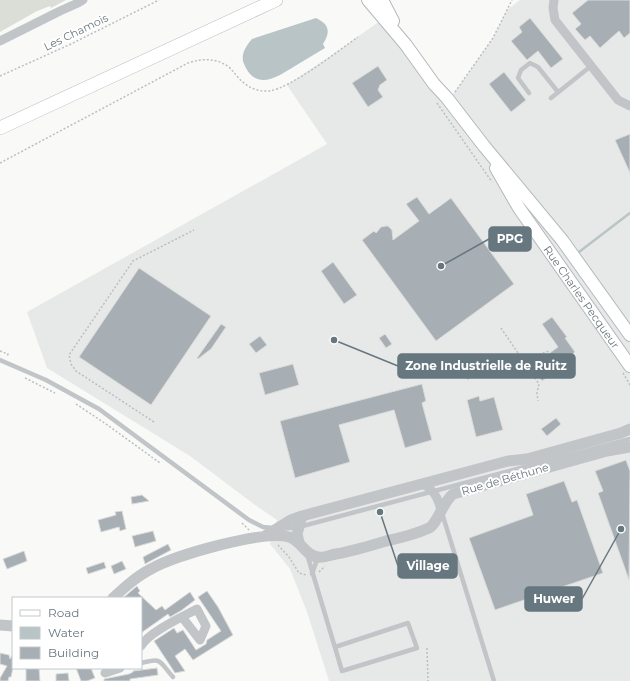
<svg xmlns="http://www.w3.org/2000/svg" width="630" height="681" viewBox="0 0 630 681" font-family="Montserrat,sans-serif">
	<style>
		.built { fill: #e7e9e8 }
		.green { fill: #daded7 }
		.water { fill: #b9c4c7 }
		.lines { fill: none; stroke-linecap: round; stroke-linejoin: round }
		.stream { stroke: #b9c4c7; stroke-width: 2.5 }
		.building { fill: #a7afb4; stroke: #dbdbda }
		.secondary-casing { stroke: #b4b9bd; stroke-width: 14 }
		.primary-casing { stroke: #b3b8bb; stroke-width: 14 }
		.path { stroke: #bbbec0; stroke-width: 1.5; stroke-dasharray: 2 2; stroke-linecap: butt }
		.service { stroke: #c1c5c8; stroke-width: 4.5 }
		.minor { stroke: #c1c5c8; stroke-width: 9 }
		.tertiary { stroke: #c1c5c8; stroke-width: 11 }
		.secondary { stroke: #fff; stroke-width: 12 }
		.primary { stroke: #fff; stroke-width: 13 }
		.labels { text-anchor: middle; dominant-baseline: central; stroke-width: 4; stroke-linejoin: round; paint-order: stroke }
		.street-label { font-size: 11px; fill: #67777f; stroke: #fff }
		.leader { fill: none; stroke: #67777f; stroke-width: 1.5 }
		.callout-dot { fill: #67777f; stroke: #fff; stroke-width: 1.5 }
		.callout { fill: #67777f; stroke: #67777f; stroke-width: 1.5 }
		.callout-label { font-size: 12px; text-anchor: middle; font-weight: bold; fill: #fff }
	</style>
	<rect width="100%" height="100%" fill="#f9f9f8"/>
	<path class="built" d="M520,0H630V681H329L307,612L290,569L270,544L277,520L255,505L190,456L47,368L27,312L327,144L287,85L342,48L384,18L447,98L455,92L493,38L507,10Z"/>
	<path class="green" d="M0,0H66L51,8L50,6L37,11L0,32Z"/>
	<path class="water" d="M316,18C329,24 331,32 323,44L325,48C315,54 305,60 295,66C277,77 256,92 244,64C240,55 246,46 252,39Z"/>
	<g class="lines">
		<path class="stream" d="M579,252L630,213"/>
	</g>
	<path class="building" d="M588,0H630V33L624,38L619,31L600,48L590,36L585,40L575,29L581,24L572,13Z
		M530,18L563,59L551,68L538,51L527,60L511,41L522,32L519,27Z
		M378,66L387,80L380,85L378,90L383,97L368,107L352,83Z
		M504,72L526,100L511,112L489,84Z
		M630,134V173L615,140Z
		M417,197L429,214L451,198L514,284L436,341L362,240L374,231L376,233L381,227L386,226H388L392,230L393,240L419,221L406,204Z
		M333,262L357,295L344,304L321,271Z
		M139,268L211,316L151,405L79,357Z
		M552,317L567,337L565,338L575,352L569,357L571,359L542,381L532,366L558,347L542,324Z
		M221,324L226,327L211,349L198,359L197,358Z
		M385,334L392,344L386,348L379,338Z
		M260,336L267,345L256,353L249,344Z
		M293,364L299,385L265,395L259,373Z
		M422,384L426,401L422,403L432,440L405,448L394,410L339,425L350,462L295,478L280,421Z
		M479,396L480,401L494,397L503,430L476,437L467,400Z
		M556,418L561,424L547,436L541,429Z
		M626,460L630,471L629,580L598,493L603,491L595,471Z
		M564,481L572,502L577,500L603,573L495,610L469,538L533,515L526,494Z
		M142,495L149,501L132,504L131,497Z
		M122,511L126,529L120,531L119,527L101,532L98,520L116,515L115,512Z
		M153,531L156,541L135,547L132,536Z
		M168,544L171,550L145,564L143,557Z
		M24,551L27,561L7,569L3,559Z
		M122,561L126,569L114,574L111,566Z
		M104,562L106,568L88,574L86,568Z
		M137,586L140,591L138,593L156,610L162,606L165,610L190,592L195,600L182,610L170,617L168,614L141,633V598H123Z
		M207,591L218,607L233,635L193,660L185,649L175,656L185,671L175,673L154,641L174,628L177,633L183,630L196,650L206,644L207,640L221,631L198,597Z
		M0,653L9,655L10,659L13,654V668L11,677H9L8,681H0V678L7,666L0,664Z
		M26,668H39L40,681H26Z
		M76,668H91L95,678L87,681H81Z
		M157,668L158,675L130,679V681H104V679L129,674L133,672V671Z
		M68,673L69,681H56V674Z"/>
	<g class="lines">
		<g class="secondary-casing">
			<g id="secondary">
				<path d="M368,0L406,45L434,84L447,98L484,146L562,240L630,335"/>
				<path d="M382,0L393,21"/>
				<path id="s1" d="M496,168L519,208L630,366"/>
			</g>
		</g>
		<g class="primary-casing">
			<path id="primary" d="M0,128L276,0"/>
		</g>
		<path class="path" d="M0,76L71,44L159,0
			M455,92L493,38L512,0
			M437,103L492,182
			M0,163L188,63C203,58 216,58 229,67C232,70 234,73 237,76C245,86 256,92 269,91C291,88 338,51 358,37
			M501,328L539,384L537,393L538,401
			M0,351L8,354L7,356
			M623,373L630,385
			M25,378L55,393
			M467,379L549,351
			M76,404L106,424L160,463
			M154,422L76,371L71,364L69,355L133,261L194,230
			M242,523L249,530
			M278,545L289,557L299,573L306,575
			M319,572L325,566
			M427,648L428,681"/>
		<path class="service" d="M529,93L518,78L521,70L530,63L538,67L558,92
			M551,98L591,66
			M0,360L46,380L99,409L249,520L263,527L272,528
			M442,513L494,681
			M281,529L299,527L630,439
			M307,554L342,671L417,648L408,623L335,647
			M312,574L318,557
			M141,663C162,657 159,661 173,677"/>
		<path class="minor" d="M554,0L553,8L555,20L618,100L630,106
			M0,41L60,11L78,3L83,0
			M423,484C434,490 438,498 441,510
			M141,646C149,632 182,617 197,609L206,626L200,640L182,617
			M105,673L120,668"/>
		<path class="tertiary" d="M265,536L291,520L302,516L508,461L527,459L621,433L630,429
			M299,542L297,534L302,516
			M113,598C125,587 137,576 151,569C175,555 263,530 289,537C302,541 305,556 318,557C323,558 330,555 336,554C353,551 369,546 386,541C400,538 416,534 429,528C437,524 443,502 453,494L607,451L630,447
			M0,625L13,626"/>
		<use href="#secondary" class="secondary"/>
		<use href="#primary" class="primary"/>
	</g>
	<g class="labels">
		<g class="street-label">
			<text transform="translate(76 32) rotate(-26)">Les Chamois</text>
			<text stroke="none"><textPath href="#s1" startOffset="155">Rue Charles Pecqueur</textPath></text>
			<text transform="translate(505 479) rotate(-16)">Rue de Béthune</text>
		</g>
	</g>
	<path class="leader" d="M441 266L489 239M334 340L398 366M380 512L398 566M621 529L582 599"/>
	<g class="callout-dot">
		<circle cx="441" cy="266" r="4"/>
		<circle cx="334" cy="340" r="4"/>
		<circle cx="380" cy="512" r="4"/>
		<circle cx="621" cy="529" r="4"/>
	</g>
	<g class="callout">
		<rect x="489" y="227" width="42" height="24" rx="4"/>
		<rect x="398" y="354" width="177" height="24" rx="4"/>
		<rect x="398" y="554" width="59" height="24" rx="4"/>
		<rect x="525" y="587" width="57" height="24" rx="4"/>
	</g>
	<g class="callout-label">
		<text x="510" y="243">PPG</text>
		<text x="486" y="370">Zone Industrielle de Ruitz</text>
		<text x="428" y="570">Village</text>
		<text x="554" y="603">Huwer</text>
	</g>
	<rect x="12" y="597" width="130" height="72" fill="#ffffff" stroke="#c2c9cc"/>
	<rect x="20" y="610" width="20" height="6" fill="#ffffff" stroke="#c2c9cc"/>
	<text x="48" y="617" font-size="12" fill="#67777f">Road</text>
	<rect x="20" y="627" width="20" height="12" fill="#b9c4c7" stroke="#c2c9cc"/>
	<text x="48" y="637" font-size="12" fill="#67777f">Water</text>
	<rect x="20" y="647" width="20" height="12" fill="#a7afb4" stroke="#c2c9cc"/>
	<text x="48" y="657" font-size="12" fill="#67777f">Building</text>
</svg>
